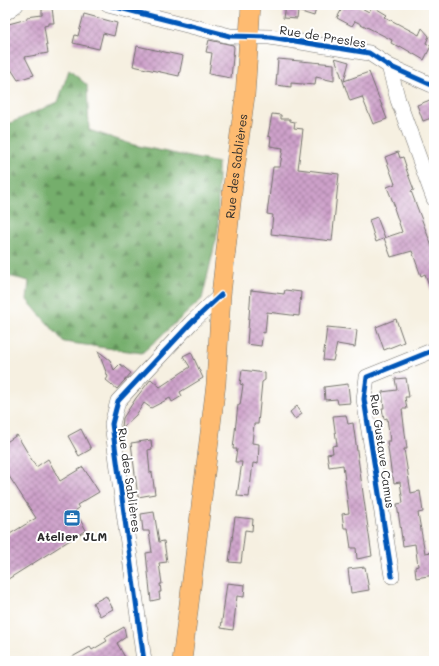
<svg xmlns="http://www.w3.org/2000/svg" width="439" height="666" viewBox="0 0 439 666" font-family="Mali,sans-serif">
	<style>
		.forest { fill: url(#forest-firs); stroke: #506c4c }
		.building { fill: url(#building-cross-hatch) }
		.lines { fill: none; stroke-linecap: round; stroke-linejoin: round }
		.minor-casing { stroke: #72706b; stroke-width: 16 }
		.major-casing { stroke: #72706b; stroke-width: 20 }
		.minor { stroke: #fff; stroke-width: 15 }
		.major { stroke: #febb71; stroke-width: 19 }
		.cycleway-casing { stroke: #fff; stroke-width: 8 }
		.cycleway { stroke: #0057b8; stroke-width: 5 }
		.labels { text-anchor: middle; dominant-baseline: central; stroke-width: 4; stroke-linejoin: round; paint-order: stroke }
		.street-label { font-size: 12px; fill: #2b2b2b; stroke: #fff }
		.poi-label { font-size: 12px; font-weight: bold; fill: #2b2b2b; stroke: #fff }
	</style>
	<defs>
		<pattern id="forest-firs" width="22" height="20" patternUnits="userSpaceOnUse"><rect width="22" height="20" fill="#75ae6c"/><path d="M5 1l3.5 6h-7zM16 11l3.5 6h-7z" fill="#608e59"/></pattern>
		<pattern id="building-cross-hatch" width="8" height="8" patternUnits="userSpaceOnUse"><rect width="8" height="8" fill="#cea1ca"/><path d="M0 0l8 8M0 8l8-8" fill="none" stroke="#a783a4"/></pattern>
	</defs>
	<rect width="100%" height="100%" fill="#fff"/>
	<filter id="ink" filterUnits="userSpaceOnUse"><feTurbulence type="fractalNoise" baseFrequency=".025" numOctaves="2"/><feDisplacementMap in="SourceGraphic" scale="8" xChannelSelector="R" yChannelSelector="G"/><feConvolveMatrix kernelMatrix="1 2 1 2 8 2 1 2 1" color-interpolation-filters="sRGB"/></filter>
	<filter id="wash" filterUnits="userSpaceOnUse"><feTurbulence type="fractalNoise" baseFrequency=".012" numOctaves="4" result="noise"/><feDisplacementMap in="SourceGraphic" scale="16" xChannelSelector="R" yChannelSelector="G"/><feGaussianBlur stdDeviation="0.9" result="paint"/><feColorMatrix in="noise" values="0 0 0 0 0 0 0 0 0 0 0 0 0 0 0 0 0 1.4 0 .05"/><feComposite in="paint" operator="in"/></filter>
	<g filter="url(#wash)">
		<rect width="100%" height="100%" fill="#f6f0e1"/>
		<path class="forest" d="M69,70L87,85L89,130L134,145L218,163V231L202,299L142,353L64,342L27,300L29,281L8,276L5,278V123L8,124L58,102Z"/>
		<g id="blocks">
			<path class="building" d="M285,5H317L314,16L298,11L297,19L283,18Z
				M344,5H356L369,12L372,6L387,15L385,17L419,35L422,28L429,36L426,43L431,46L424,60L400,46V48L391,43L392,40L355,21L352,26L337,18Z
				M52,8L54,23H48V25L44,26L48,53L25,57L34,75L18,80L5,60V25L27,19V17L42,15V9Z
				M84,14L117,23L114,36L103,33L99,49L73,43L75,35L78,36Z
				M209,40L233,45L234,47L231,78L209,74L212,53L206,52Z
				M137,46L183,56L179,76L133,66Z
				M335,58L349,62L344,81L369,72L387,119L373,124L362,97L350,101Z
				M278,59L334,64V81L316,77L315,85L291,83V87L276,85Z
				M430,100L434,112V117L423,121L417,105Z
				M272,114L281,115V119H290V121L295,122L294,128L303,129L298,169L339,174L332,241L271,234L273,215L267,214L273,167H280L283,148L270,146L271,137L268,136Z
				M398,152L400,158L403,157L406,166H405L414,190L411,191L434,252V296H433L425,274L421,276L412,251L391,257L384,238L402,232L394,208L395,207L387,187L395,184L385,157Z
				M377,217L385,238L376,242L369,220Z
				M251,290L284,294L285,290L301,292L299,316L267,312L265,333L263,332L261,346L247,344Z
				M396,319L404,342L384,350L376,327Z
				M327,327L357,330L355,347L337,344L333,361L323,360Z
				M98,351L110,360L114,370L120,364L131,373L117,389L106,380L108,377Z
				M191,352L203,378L180,392L182,396L172,402L170,398L151,408L144,403L136,415L122,428L123,418L136,398L151,379L160,387L190,367L183,356Z
				M242,370L265,373V380L262,382L258,424H254L252,443L259,444L258,464L253,463L249,497L237,496L242,462H235L237,449H233L238,405H240L243,385L240,384Z
				M406,378L409,397H405L407,409H402L407,449H404L411,493L420,491L423,512L418,513L425,553L432,552L434,565V575L416,578L415,567L418,566L415,544L403,546L397,504L403,503L400,482L394,483L393,477H392L387,441H390L387,418L384,419L382,408H384L382,392L397,390L395,379Z
				M348,384L350,403L338,404L337,399L325,400L324,387Z
				M297,406L302,414L295,419L290,412Z
				M346,415L348,424L353,423L372,556L357,559L356,548H351L348,528H344L342,514L349,513L343,465L329,467L327,454L333,453L332,446L337,445L333,416Z
				M81,429L91,449L79,456L68,436Z
				M17,435L36,467L48,459L60,481L83,467L99,492L77,505L79,508L75,511L86,530L5,581V537L36,518L5,470V443Z
				M151,440L152,449L148,450L150,473L152,472L155,494L138,497L131,443Z
				M154,512L159,542L164,541L167,562L159,563L162,584H160L161,592H159L160,599L151,601L146,553L152,552L149,531H143L141,514Z
				M235,517L253,519L252,531L245,530L241,563L229,562Z
				M365,567L369,590L351,593L348,569Z
				M227,583L245,585L244,597L237,596L233,630L221,628Z
				M106,596L113,609L100,616L93,603Z
				M124,627L126,637L117,643L127,661H65L90,647L92,650L107,641L105,638Z"/>
		</g>
	</g>
	<g filter="url(#ink)">
		<use href="#blocks" fill-opacity="0" stroke="#72706b" stroke-width="1"/>
		<g class="lines">
			<g class="minor-casing">
				<path id="minor" d="M108,5L230,36L270,37L369,53L389,66L434,86
					M5,13L16,5
					M389,66L398,100L434,199
					M392,576L364,399L367,377L434,350
					M144,661L112,424L118,401L191,323L221,295"/>
			</g>
			<g class="major-casing">
				<g id="major">
					<path id="s1" d="M182,661L216,384L221,295L233,185L245,96L251,5"/>
				</g>
			</g>
			<use href="#minor" class="minor"/>
			<use href="#major" class="major"/>
			<g class="cycleway-casing">
				<path id="cycleway" d="M108,5L230,36L270,37L369,53L389,66L434,86
					M392,576L364,399L367,377L434,350
					M144,661L112,424L118,401L191,323L221,295"/>
			</g>
			<use href="#cycleway" class="cycleway"/>
		</g>
	</g>
	<defs>
		<g id="office-square" transform="scale(0.9)"><rect x="-9" y="-9" width="18" height="18" rx="4" fill="#1f6fb2" stroke="#fff"/><path d="M-6-3h4V-5.5h4V-3h4V5H-6ZM-1-4.5V-3h2v-1.5ZM-6 0V1H6V0Z" fill="#fff"/></g>
	</defs>
	<g fill-rule="evenodd">
		<use href="#office-square" x="72" y="518"/>
	</g>
	<g class="labels">
		<g class="street-label">
			<text transform="translate(323 36) rotate(9)">Rue de Presles</text>
			<text stroke="none"><textPath href="#s1" startOffset="498">Rue des Sablières</textPath></text>
			<text transform="translate(383 451) rotate(82)">Rue Gustave Camus</text>
			<text transform="translate(130 480) rotate(82)">Rue des Sablières</text>
		</g>
		<g class="poi-label">
			<text x="72" y="536">Atelier JLM</text>
		</g>
	</g>
	<rect width="439" height="666" fill="none" stroke="#fff" stroke-width="20"/>
</svg>
